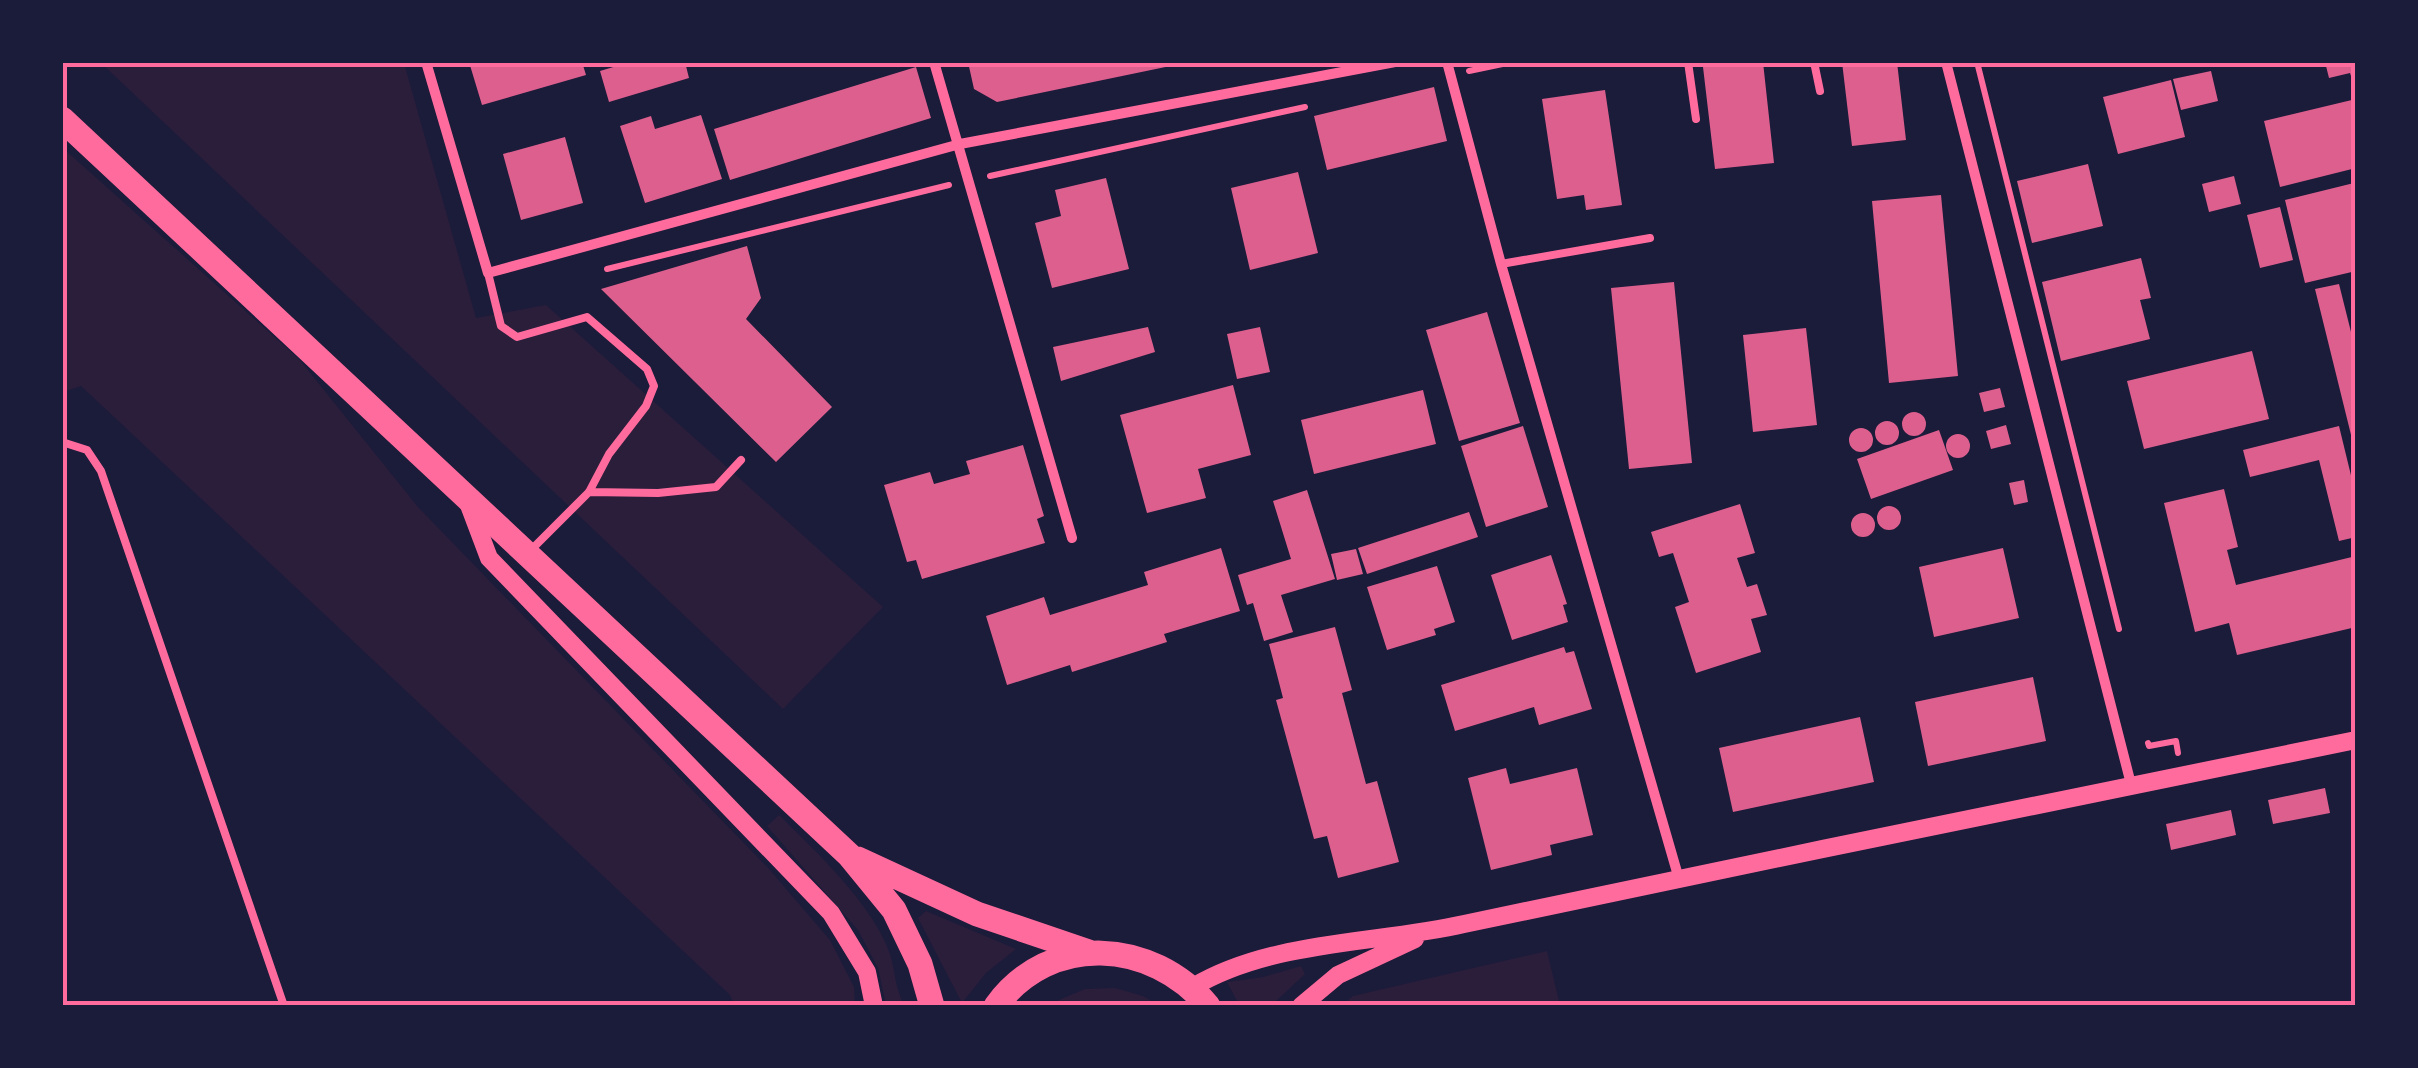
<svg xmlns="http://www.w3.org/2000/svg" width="2418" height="1068" viewBox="0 0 2418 1068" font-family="'Source Sans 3',sans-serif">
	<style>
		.green { fill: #2a1e3b }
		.building { fill: #dd5f8e }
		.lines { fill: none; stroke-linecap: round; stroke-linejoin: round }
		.path { stroke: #ff6b9d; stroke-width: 6 }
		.service { stroke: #ff6b9d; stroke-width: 8 }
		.minor { stroke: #ff6b9d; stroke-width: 10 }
		.tertiary { stroke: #ff6b9d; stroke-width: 18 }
		.primary { stroke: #ff6b9d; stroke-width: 25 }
		.neatline { fill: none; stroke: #ff6b9d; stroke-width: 4 }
	</style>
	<rect width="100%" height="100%" fill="#1b1b3a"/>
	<path class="green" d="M101,63H404L476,318L546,305L883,607L783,709Z
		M63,148L299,359L418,507L769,869L830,940L854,987L855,1005H734L730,995L81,386L63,392Z
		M779,815C814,849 875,907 890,954C896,973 894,984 904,1005H886L878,968L858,930L767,826Z
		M926,911L1016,949L986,973L962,1003L918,918Z
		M1547,951L1560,1005H1342L1353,996Z
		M1301,966L1305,974L1272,1005H1239L1227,982L1263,977Z
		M1115,988L1143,996L1159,1005H1047L1085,989Z"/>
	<path class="building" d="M469,62H582L586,75L482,105Z
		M630,62H685L689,78L609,102L600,71Z
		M968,62H1180V64L997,102L974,89Z
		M1741,62H1763L1774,163L1715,169L1703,67Z
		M1842,62H1897L1906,140L1852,146Z
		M2325,62H2356V91L2350,73L2329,78Z
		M916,67L931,118L730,180L714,129Z
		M2211,71L2218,101L2181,110L2173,79Z
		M2171,80L2185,137L2118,154L2103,97Z
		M1434,87L1447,141L1327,170L1314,116Z
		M1605,90L1622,205L1586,210L1584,195L1557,199L1542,99Z
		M2356,99V168L2280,187L2264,121Z
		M701,115L722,179L645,203L620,126L651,116L655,129Z
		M565,137L583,203L521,220L503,154Z
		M2088,164L2103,226L2032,243L2017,181Z
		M1298,172L1318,253L1250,270L1231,188Z
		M2234,176L2241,204L2209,212L2202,184Z
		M1106,178L1129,269L1052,288L1035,223L1061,216L1055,190Z
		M2354,183L2356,271L2305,283L2285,200Z
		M1941,195L1958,376L1889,383L1872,201Z
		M2280,207L2293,260L2260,268L2247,215Z
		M747,246L761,298L746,319L832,407L776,462L601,289Z
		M2141,258L2151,298L2140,300L2150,339L2061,361L2042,282Z
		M1674,282L1692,463L1629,469L1611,288Z
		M2339,284L2356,352L2354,447L2315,289Z
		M1487,312L1520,423L1459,441L1426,330Z
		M1148,327L1155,352L1061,381L1053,347Z
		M1260,327L1270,372L1237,379L1227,334Z
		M1806,328L1817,425L1753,432L1743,335Z
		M2252,351L2269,419L2144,449L2127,381Z
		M1233,385L1251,455L1198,469L1206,498L1147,513L1120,415Z
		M2000,388L2005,407L1984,412L1979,393Z
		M1423,390L1436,444L1314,474L1301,420Z
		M1902 424a12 12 0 1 1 24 0a12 12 0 1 1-24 0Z
		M1875 433a12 12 0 1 1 24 0a12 12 0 1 1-24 0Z
		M2006,425L2011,444L1991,449L1986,431Z
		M1523,426L1548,507L1486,527L1461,446Z
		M2339,426L2356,496V537L2339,541L2319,460L2250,477L2243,450Z
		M1849 440a12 12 0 1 1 24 0a12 12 0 1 1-24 0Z
		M1939,430L1953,470L1871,499L1857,459Z
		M1946 446a12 12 0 1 1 24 0a12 12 0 1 1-24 0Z
		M1023,445L1044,516L1037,519L1045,543L922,579L916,560L907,562L884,485L930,472L934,484L970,474L966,461Z
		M2024,480L2028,502L2014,505L2009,483Z
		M2224,489L2238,547L2227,550L2236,585L2356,556V627L2237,655L2229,623L2195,632L2164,503Z
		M1307,490L1335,579L1281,595L1293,632L1264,641L1253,603L1247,605L1238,575L1291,559L1273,501Z
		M1740,504L1755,553L1737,558L1747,587L1757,584L1767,615L1751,619L1761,652L1696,673L1675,607L1689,602L1673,553L1659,557L1651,532Z
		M1877 518a12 12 0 1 1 24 0a12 12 0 1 1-24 0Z
		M1469,512L1478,537L1367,574L1358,548Z
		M1851 525a12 12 0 1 1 24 0a12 12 0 1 1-24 0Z
		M1221,548L1240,611L1164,634L1167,642L1072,672L1070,665L1007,685L986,616L1044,597L1050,615L1148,585L1144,572Z
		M2003,548L2019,618L1934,637L1919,567Z
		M1356,549L1363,574L1337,580L1331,554Z
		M1551,555L1567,604L1563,605L1568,622L1512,640L1491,575Z
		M1437,566L1455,622L1434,629L1436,635L1387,650L1367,587Z
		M1335,627L1352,690L1342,693L1366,784L1377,781L1399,862L1338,878L1327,836L1314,839L1276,700L1283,698L1269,644Z
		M1564,647L1566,653L1574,651L1592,709L1539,725L1534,707L1455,731L1441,685Z
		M2033,677L2046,741L1928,766L1915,702Z
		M1860,717L1874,782L1733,812L1719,748Z
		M1506,768L1510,784L1577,768L1593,835L1550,845L1552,855L1491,870L1468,778Z
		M2325,788L2330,813L2273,824L2268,800Z
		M2231,810L2236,835L2171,850L2166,824Z"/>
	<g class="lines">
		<path class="path" d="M1977,62L2119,629
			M1469,71L1512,62
			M990,176L1305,107
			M607,269L949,185
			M2148,743L2149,746L2176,741L2178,753"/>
		<path class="service" d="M1688,62L1696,119
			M1814,62L1820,91
			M1501,264L1650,238
			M488,273L501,326L517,337L587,317L647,369L654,386L646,406L609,454L589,492L532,549
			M62,442L87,450L101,471L284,1006
			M589,492L658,493L716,487L741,460"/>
		<path class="minor" d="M426,62L488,273L960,144L1395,62
			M934,62L1072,538
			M1447,62L1501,264L1679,879
			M1946,62L2132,788"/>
		<path class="tertiary" d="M469,505L489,558L831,913L867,972L874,1006
			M1193,987C1272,940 1376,944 1464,924C1761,860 2058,802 2356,740
			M1301,1006L1338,975L1415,939"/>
		<path class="primary" d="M62,119L849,855L894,910L920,964L932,1006
			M858,859L977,914L1089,952
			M996,1006C1050,932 1152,939 1208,1006"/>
	</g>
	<rect width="2418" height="1068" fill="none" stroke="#1b1b3a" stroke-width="130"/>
	<rect x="65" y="65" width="2288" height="938" class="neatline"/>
</svg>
